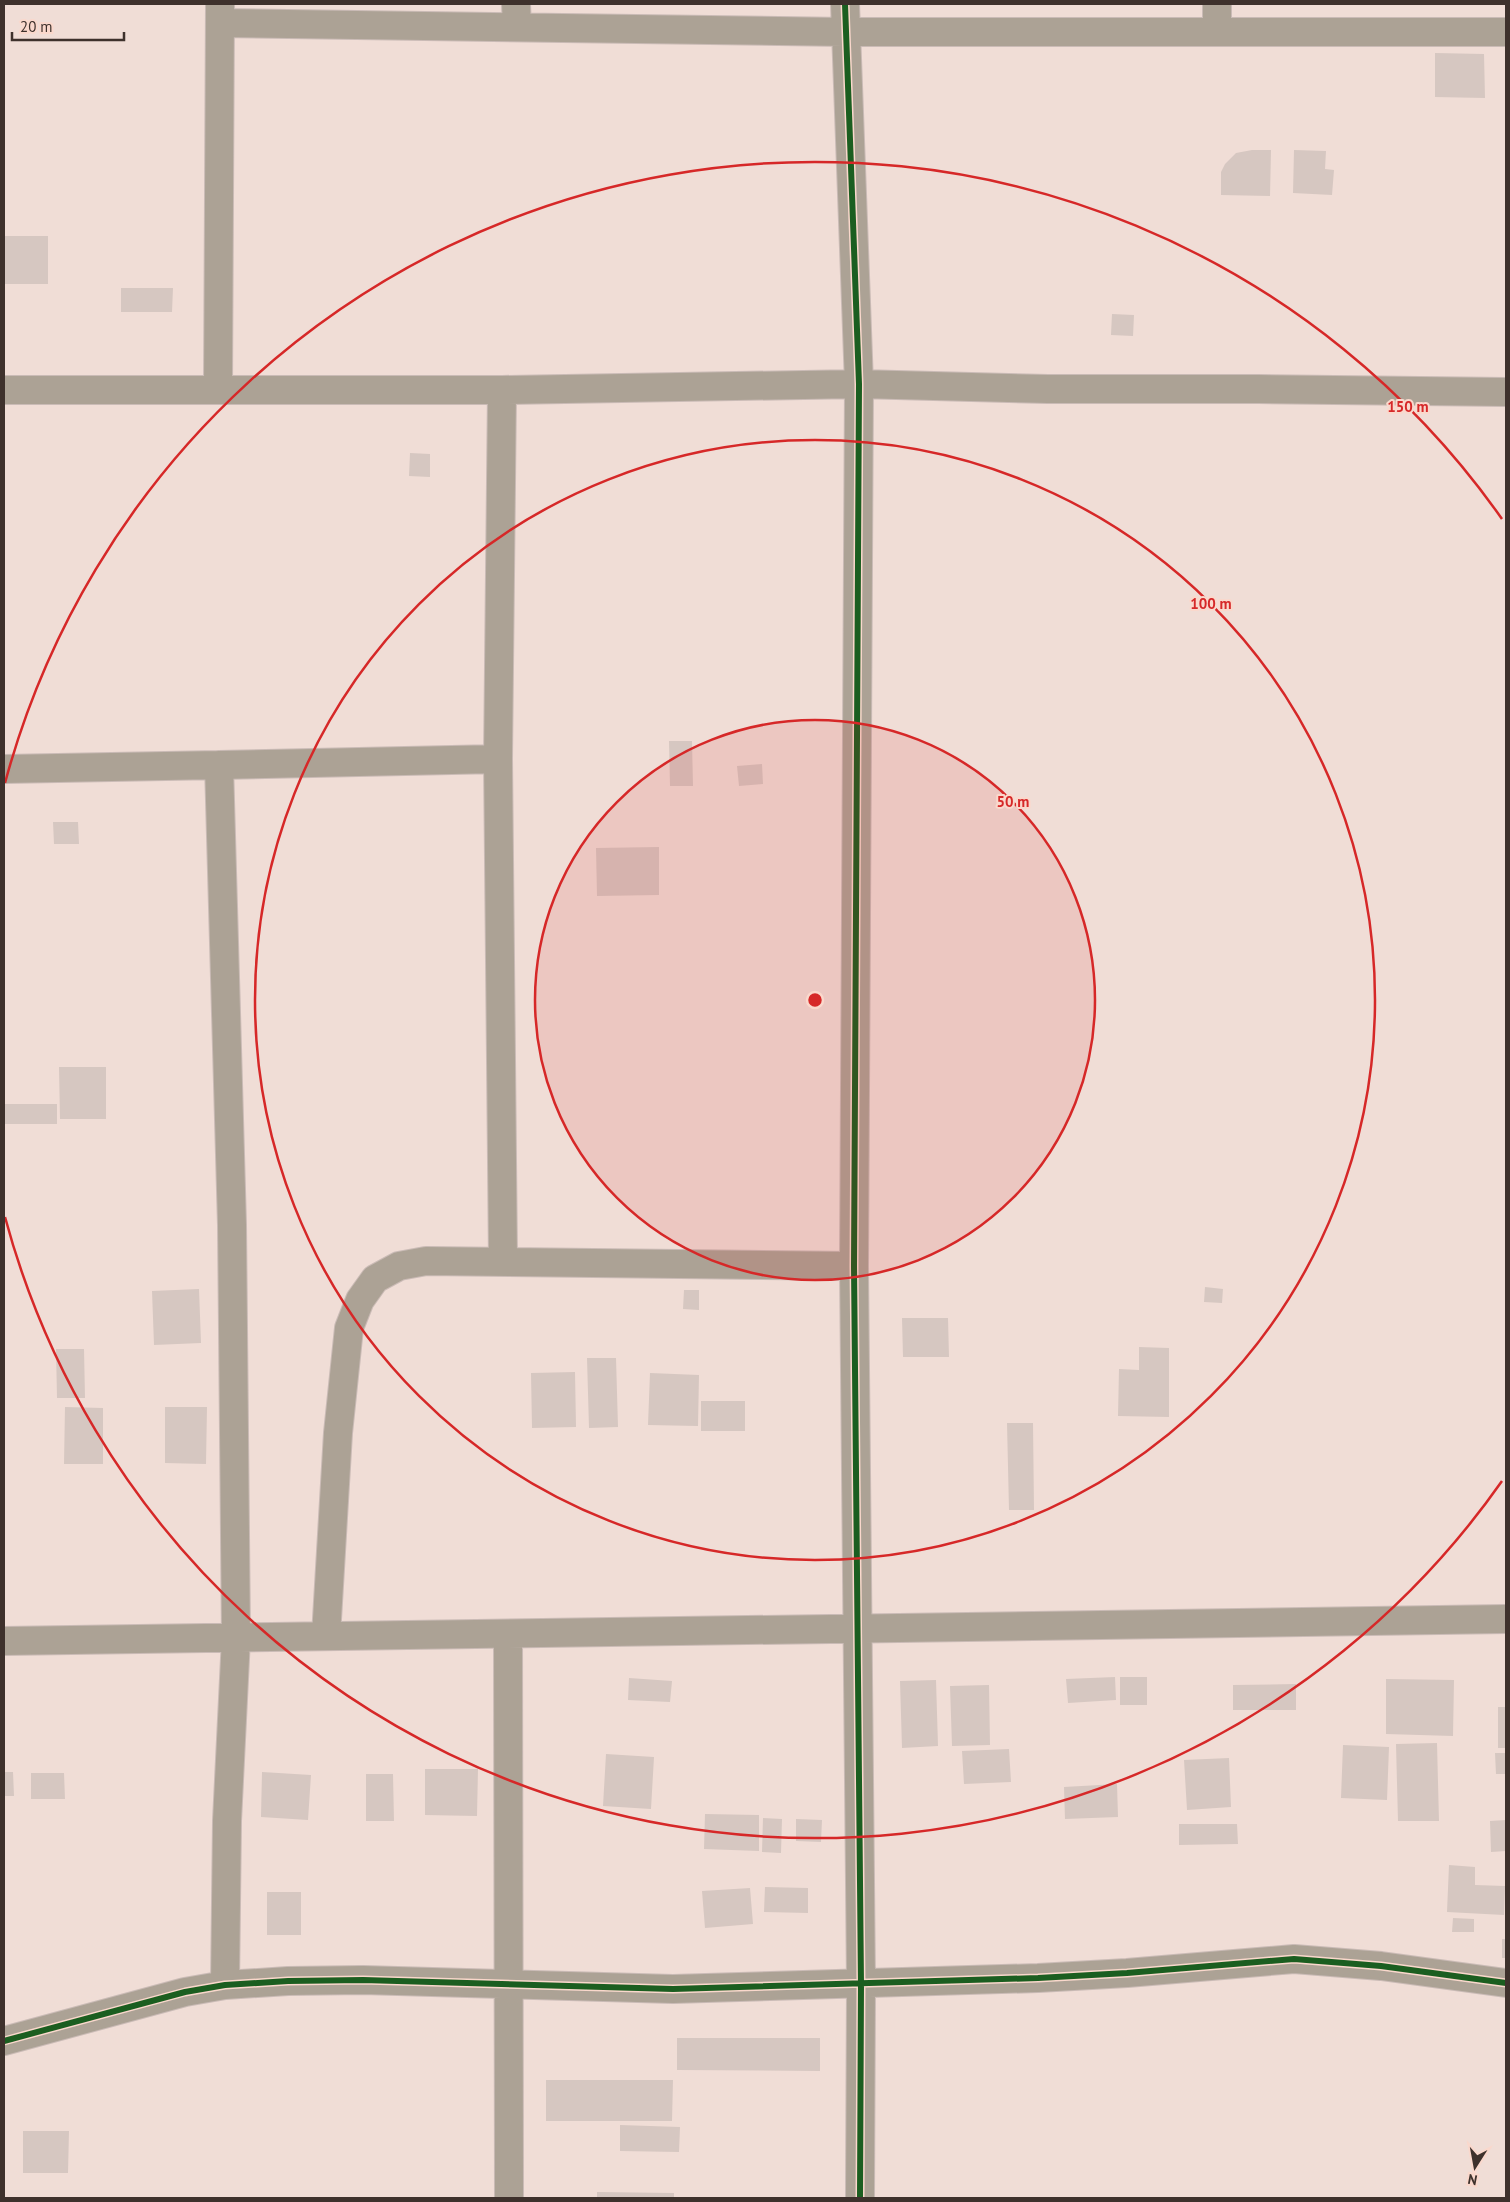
<svg xmlns="http://www.w3.org/2000/svg" width="1510" height="2202" viewBox="0 0 1510 2202" font-family="'PT Sans',sans-serif">
	<style>
		.building { fill: #d6c7c1 }
		.lines { fill: none; stroke-linecap: round; stroke-linejoin: round }
		.street-casing { stroke: #cabbb6; stroke-width: 30 }
		.street { stroke: #aca295; stroke-width: 28 }
		.cycleway-casing { stroke: #fad8cc; stroke-width: 9 }
		.cycleway { stroke: #1b5e20; stroke-width: 6 }
		.ring { fill: none; stroke: #d62828; stroke-width: 2.5 }
		.centre { fill: #d62828; stroke: #fad8cc; stroke-width: 2.5 }
		.ring-label { font-size: 15px; text-anchor: middle; font-weight: bold; fill: #d62828; stroke: #fad8cc; stroke-width: 4; stroke-linejoin: round; paint-order: stroke }
	</style>
	<rect width="100%" height="100%" fill="#f0ddd6"/>
	<path class="building" d="M1435,53L1484,54L1485,98L1435,97Z
		M1252,150H1271L1270,196L1221,195V172L1225,164L1236,153Z
		M1294,150L1326,151L1325,169L1334,170L1332,195L1293,193Z
		M4,236H48V284H4Z
		M121,288H173L172,312H121Z
		M1112,314L1134,315L1133,336L1111,335Z
		M410,453L430,454V477L409,476Z
		M669,741H692L693,786H670Z
		M762,764L763,784L739,786L737,766Z
		M53,822H78L79,844H54Z
		M659,847V895L597,896L596,848Z
		M59,1067H106V1119H60Z
		M4,1104H57V1124H4Z
		M1205,1287L1223,1289L1222,1303L1204,1302Z
		M199,1289L201,1343L154,1345L152,1291Z
		M684,1290H699V1310L683,1309Z
		M902,1318H948L949,1357H903Z
		M1139,1347L1169,1348V1417L1118,1416L1119,1369L1139,1370Z
		M56,1349H84L85,1398H57Z
		M587,1358H616L618,1427L589,1428Z
		M575,1372L576,1427L532,1428L531,1373Z
		M650,1373L699,1375L698,1426L648,1425Z
		M701,1401H745V1431H701Z
		M65,1407L103,1408V1464H64Z
		M165,1407H207L206,1464L165,1463Z
		M1007,1423H1033L1034,1510H1009Z
		M1115,1677L1116,1700L1068,1703L1066,1679Z
		M1120,1677H1147V1705H1120Z
		M629,1678L672,1681L670,1702L628,1700Z
		M1386,1679L1454,1680L1453,1736L1386,1734Z
		M936,1680L938,1746L902,1748L900,1681Z
		M1296,1684V1710H1233V1685Z
		M989,1685L990,1745L952,1746L950,1686Z
		M1498,1707H1506V1748H1498Z
		M1437,1743L1439,1821H1398L1396,1744Z
		M1343,1745L1389,1747L1387,1800L1341,1798Z
		M1009,1749L1011,1782L964,1784L962,1751Z
		M1495,1753H1506V1774H1496Z
		M606,1754L654,1757L651,1809L603,1806Z
		M1229,1758L1231,1807L1187,1810L1184,1760Z
		M425,1769H478L477,1816L425,1815Z
		M4,1772H13L14,1796H4Z
		M262,1772L311,1775L308,1820L261,1817Z
		M31,1773H64L65,1799H31Z
		M366,1774H393L394,1821H366Z
		M1117,1784L1118,1817L1065,1819L1064,1787Z
		M705,1814L759,1815V1851L704,1849Z
		M763,1818L782,1819L781,1853L762,1852Z
		M796,1819L822,1820L821,1842L796,1841Z
		M1506,1820V1851L1491,1852L1490,1821Z
		M1179,1824H1237L1238,1844L1179,1845Z
		M1449,1865L1475,1867V1885L1505,1886L1504,1915L1447,1912Z
		M765,1887L808,1888V1913L764,1912Z
		M750,1888L753,1924L705,1928L702,1891Z
		M267,1892H301V1935H267Z
		M1453,1918L1474,1919V1932H1452Z
		M1502,1939H1506V1958H1502Z
		M677,2038H820V2071L677,2070Z
		M546,2080H673L672,2121H546Z
		M620,2125L680,2127L679,2152L620,2151Z
		M23,2131H69L68,2173H23Z
		M597,2192L674,2193V2198H597Z"/>
	<g class="lines">
		<g class="street-casing">
			<path id="street" d="M516,4L517,27
				M845,4L859,384L854,1266L861,1984L860,2198
				M220,23L845,32H1506
				M1217,32V4
				M218,389L220,5
				M4,390H502L859,384L1048,389H1258L1506,392
				M498,759L502,390
				M219,765L498,759L503,1261
				M4,769L219,765L232,1225L236,1638L227,1821L225,1985
				M508,1634L509,2198
				M326,1636L338,1433L349,1328L360,1300L375,1279L399,1266L426,1261L854,1266
				M4,1641L1506,1619
				M4,2041L185,1992L225,1985L288,1981L363,1980L673,1989L1038,1978L1127,1973L1294,1959L1381,1966L1506,1983"/>
		</g>
		<use href="#street" class="street"/>
		<g class="cycleway-casing">
			<path id="cycleway" d="M845,4L859,384L854,1266L861,1984L860,2198
				M4,2041L185,1992L225,1985L288,1981L363,1980L673,1989L1038,1978L1127,1973L1294,1959L1381,1966L1506,1983"/>
		</g>
		<use href="#cycleway" class="cycleway"/>
	</g>
	<circle cx="815" cy="1000" r="280" fill="#d62828" fill-opacity=".12"/>
	<g class="ring">
		<circle cx="815" cy="1000" r="280"/>
		<circle cx="815" cy="1000" r="560"/>
		<path d="M1502 1481A839 839 0 0 1 5 1217M5 783A839 839 0 0 1 1502 519"/>
	</g>
	<circle cx="815" cy="1000" r="8" class="centre"/>
	<g class="ring-label">
		<text x="1408" y="412">150 m</text>
		<text x="1211" y="609">100 m</text>
		<text x="1013" y="807">50 m</text>
	</g>
	<rect width="1510" height="2202" fill="none" stroke="#3e312c" stroke-width="10"/>
	<g transform="translate(1475 2167) rotate(191)" stroke="#fad8cc" stroke-width="4" paint-order="stroke">
	<path d="M0-4L9 19L0 12L-9 19Z" fill="#3e312c"/>
	<text y="-8" font-size="14" font-weight="bold" text-anchor="middle" fill="#3e312c">N</text>
	</g>
	<path d="M12 32v8h112v-8" fill="none" stroke="#3e312c" stroke-width="2.5"/>
	<text x="20" y="32" font-size="15" fill="#3e312c" stroke="#fad8cc" stroke-width="4" paint-order="stroke">20 m</text>
</svg>
